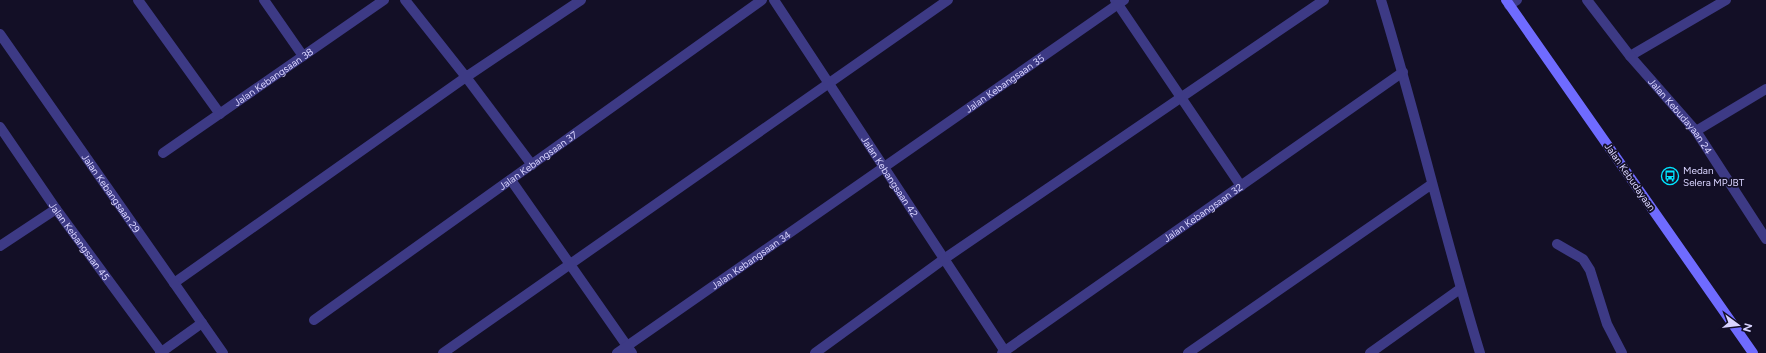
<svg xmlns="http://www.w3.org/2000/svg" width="1766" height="353" viewBox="0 0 1766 353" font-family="Figtree,sans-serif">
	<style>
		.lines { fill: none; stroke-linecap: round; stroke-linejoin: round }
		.lane { stroke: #3d3a85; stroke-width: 10 }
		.street { stroke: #3d3a85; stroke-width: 10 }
		.secondary { stroke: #6f6bff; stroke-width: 10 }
		.labels { text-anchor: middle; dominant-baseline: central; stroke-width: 3.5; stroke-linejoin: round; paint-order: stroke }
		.street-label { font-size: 10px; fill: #d9d4ff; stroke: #130f26 }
		.poi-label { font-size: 10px; fill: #d9d4ff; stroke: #130f26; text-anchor: start }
	</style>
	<rect width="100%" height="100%" fill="#130f26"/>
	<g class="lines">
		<path class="lane" d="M138,0L220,114
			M405,0L466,77L532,165
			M1115,0L1241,186
			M1381,0C1417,117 1444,236 1480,353
			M1630,56L1726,0
			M511,180L632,353
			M1557,244L1583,259L1590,270L1607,324L1622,353
			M174,283L466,77L581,0
			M443,353L948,0
			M815,353L944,259L1324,0
			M1188,353L1432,184"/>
		<g class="street">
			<path d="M264,0L303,56"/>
			<path id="s1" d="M774,0L1006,353"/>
			<path id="s2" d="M1587,0L1630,56L1696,131L1766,239"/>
			<path d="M1509,5L1517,0"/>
			<path id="s3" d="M0,34L223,353"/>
			<path id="s4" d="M0,127L56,209L162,353"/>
			<path d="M1696,131L1766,89"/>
			<path id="s5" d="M163,153L384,0"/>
			<path d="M0,246L56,209"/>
			<path id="s6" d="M314,320L762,0"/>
			<path d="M160,353L202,323"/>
			<path id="s7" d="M617,353L1124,0"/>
			<path id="s8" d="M1002,353L1403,72"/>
			<path d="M1370,353L1460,289"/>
		</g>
		<path class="secondary" d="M1506,0L1753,353"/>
	</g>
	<defs>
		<g id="bus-ring" transform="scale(0.9)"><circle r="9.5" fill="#130f26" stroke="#00e5ff" stroke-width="1.5"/><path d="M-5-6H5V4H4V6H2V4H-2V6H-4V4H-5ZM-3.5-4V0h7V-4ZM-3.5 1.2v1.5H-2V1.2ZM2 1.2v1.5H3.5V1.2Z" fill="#00e5ff"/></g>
	</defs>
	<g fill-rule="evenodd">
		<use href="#bus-ring" x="1670" y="176"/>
	</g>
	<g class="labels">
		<g class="street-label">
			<text stroke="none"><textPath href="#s5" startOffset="134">Jalan Kebangsaan 38</textPath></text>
			<text stroke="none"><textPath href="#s7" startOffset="472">Jalan Kebangsaan 35</textPath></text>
			<text stroke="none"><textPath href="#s2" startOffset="149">Jalan Kebudayaan 24</textPath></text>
			<text stroke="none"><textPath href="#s6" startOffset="275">Jalan Kebangsaan 37</textPath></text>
			<text stroke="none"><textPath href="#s1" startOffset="211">Jalan Kebangsaan 42</textPath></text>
			<text transform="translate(1630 177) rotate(55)">Jalan Kebudayaan</text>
			<text stroke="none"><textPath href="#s3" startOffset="194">Jalan Kebangsaan 29</textPath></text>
			<text stroke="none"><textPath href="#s8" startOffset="245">Jalan Kebangsaan 32</textPath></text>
			<text stroke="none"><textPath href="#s4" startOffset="139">Jalan Kebangsaan 45</textPath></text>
			<text stroke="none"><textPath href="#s7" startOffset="163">Jalan Kebangsaan 34</textPath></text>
		</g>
		<g class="poi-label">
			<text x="1683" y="170">Medan<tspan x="1683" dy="12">Selera MPJBT</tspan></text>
		</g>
	</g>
	<g transform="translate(1738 325) rotate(105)" stroke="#130f26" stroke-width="3" paint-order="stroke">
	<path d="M0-3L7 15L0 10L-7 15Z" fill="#d9d4ff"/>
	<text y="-6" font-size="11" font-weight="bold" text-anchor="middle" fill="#d9d4ff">N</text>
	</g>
</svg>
